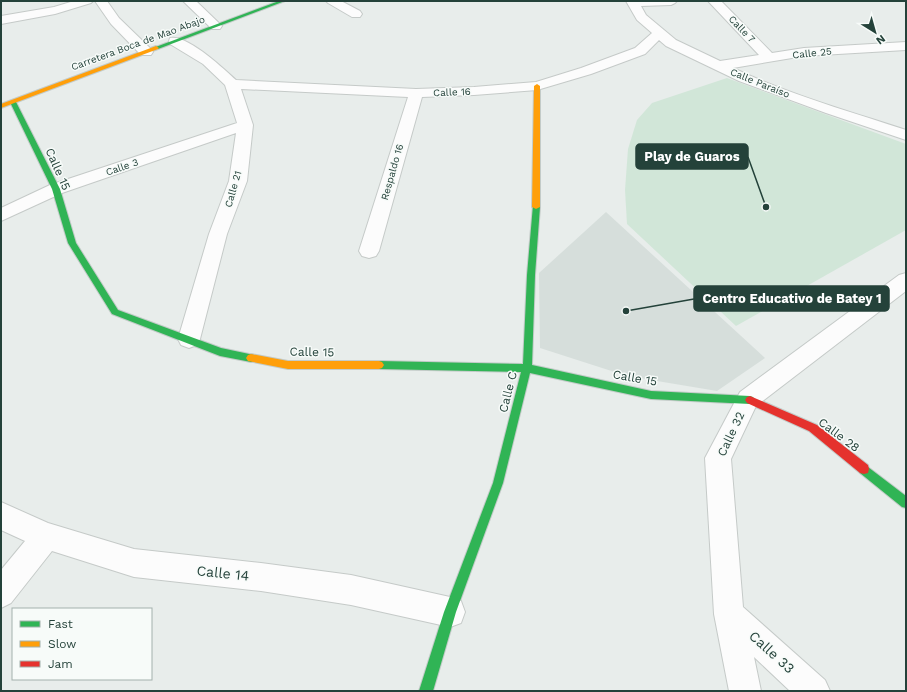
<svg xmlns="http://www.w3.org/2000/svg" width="907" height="692" viewBox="0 0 907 692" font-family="'Work Sans',sans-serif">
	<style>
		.built { fill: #d6dedb }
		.green { fill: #d1e6d8 }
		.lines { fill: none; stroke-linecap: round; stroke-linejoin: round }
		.street-casing { stroke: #c5cac8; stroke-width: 2 }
		.fast-casing { stroke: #c3cbc8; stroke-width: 2 }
		.slow-casing { stroke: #c3cbc8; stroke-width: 2 }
		.jam-casing { stroke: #c3cbc8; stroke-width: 2 }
		.street { fill: #fcfcfc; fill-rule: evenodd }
		.fast { fill: #30b455; fill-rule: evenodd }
		.slow { fill: #ff9f0a; fill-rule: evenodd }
		.jam { fill: #e5322d; fill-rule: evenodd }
		.labels { text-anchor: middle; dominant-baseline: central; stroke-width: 3; stroke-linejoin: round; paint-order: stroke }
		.far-street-label { font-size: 10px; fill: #24423a; stroke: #f7fbf9 }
		.street-label { font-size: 12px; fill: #24423a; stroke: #f7fbf9 }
		.near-street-label { font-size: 14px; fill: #24423a; stroke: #f7fbf9 }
		.leader { fill: none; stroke: #24423a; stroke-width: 1.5 }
		.callout-dot { fill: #24423a; stroke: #f7fbf9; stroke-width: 1.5 }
		.callout { fill: #24423a; stroke: #24423a; stroke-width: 1.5 }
		.callout-label { font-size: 13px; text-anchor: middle; font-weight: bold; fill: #fff }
	</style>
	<rect width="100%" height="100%" fill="#e8edeb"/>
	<path class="built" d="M606,212L765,358L717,391L627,376L540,348L539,273Z"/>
	<path class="green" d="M727,78L906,144V230L736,326L627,224L625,190L628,149L637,120L652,103Z"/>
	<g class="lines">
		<g class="street-casing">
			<path id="street" d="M74,1H93L91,3L55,14L1,24V16L54,7Z
				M95,1H107L119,18L151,49L153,52L151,55H141L111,24Z
				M183,1H196L222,26L220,29H212Z
				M326,1H341L360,11L362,14L360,17H352L328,3Z
				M626,1H677L675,3L671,5L641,6L646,15L676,40L720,61L759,55L708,1H721L772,53L804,48L906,42V50L804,56L733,68C788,94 848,111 906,130V140L826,113L739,81L666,46L659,40L645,54L591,74L537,90L474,95L422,97L379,251L376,256L369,258L362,256L359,251L408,97L241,89L253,125L247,181L227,234L200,339L197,345L189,348L181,345L178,339L209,234L229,181L236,133L62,193L1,221V208L50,185L237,123L225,85L203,64L170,44L169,41L170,38C187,34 224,69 236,80L416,89L474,87L536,82L581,68L635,48L652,33L637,20Z
				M906,273V291L756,406L731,459L743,607L825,680L830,691H790L754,657L761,691H729L714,614L705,458L740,392L899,275Z
				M1,502L48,523L134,549L261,563L351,575L450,597L461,601L465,612L461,623L450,627L351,605L261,591L134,577L52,551L11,603L1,608V570L25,541L1,530Z"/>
		</g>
		<g class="fast-casing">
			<path id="fast" d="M279,1H285L158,49L153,48Z
				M11,101L16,102L60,189L76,243L118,310L221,348L254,355L256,358L254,361L251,362L220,356L112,314L68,243L52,189L10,102Z
				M533,205H536L540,207L535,275L532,365L651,391L750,396L753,397L755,400L753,403L750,404L651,399L530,373L503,483L456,612L433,691H419L444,612L493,483L521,372L379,369L376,368L374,365L376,362L379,361L523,364L527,275Z
				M864,464L906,496V508L902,507L860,473L859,469L860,465Z"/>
		</g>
		<g class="slow-casing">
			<path id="slow" d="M156,46L159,48L158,49L1,108V104Z
				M537,84L540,86V207L536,209L532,207L534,86Z
				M251,354L288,361H379L382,362L384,365L382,368L379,369H288L248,361L246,358L248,355Z"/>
		</g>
		<g class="jam-casing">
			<path id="jam" d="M750,396L817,425L868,465L869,469L868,473L864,474L860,473L809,431L747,403L745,400L747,397Z"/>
		</g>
		<use href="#street" class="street"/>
		<use href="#fast" class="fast"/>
		<use href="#slow" class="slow"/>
		<use href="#jam" class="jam"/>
	</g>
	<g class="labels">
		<g class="far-street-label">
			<text transform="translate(742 29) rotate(46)">Calle 7</text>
			<text transform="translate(138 43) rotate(-20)">Carretera Boca de Mao Abajo</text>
			<text transform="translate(812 53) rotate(-6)">Calle 25</text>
			<text transform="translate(760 83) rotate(22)">Calle Paraíso</text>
			<text transform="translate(452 92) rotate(-2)">Calle 16</text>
			<text transform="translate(122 167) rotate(-19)">Calle 3</text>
			<text transform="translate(392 172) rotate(-74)">Respaldo 16</text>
			<text transform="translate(233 189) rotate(-74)">Calle 21</text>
		</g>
		<g class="street-label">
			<text transform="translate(58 169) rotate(66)">Calle 15</text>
			<text transform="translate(312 352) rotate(1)">Calle 15</text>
			<text transform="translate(635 378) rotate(10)">Calle 15</text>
			<text transform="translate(508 392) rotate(-76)">Calle C</text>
			<text transform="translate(731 434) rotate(-65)">Calle 32</text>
			<text transform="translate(839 435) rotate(37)">Calle 28</text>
		</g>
		<g class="near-street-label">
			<text transform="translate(223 573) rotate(6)">Calle 14</text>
			<text transform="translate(772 652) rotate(42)">Calle 33</text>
		</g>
	</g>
	<path class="leader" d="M766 207L748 157M626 311L694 299"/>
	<g class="callout-dot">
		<circle cx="766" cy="207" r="4"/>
		<circle cx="626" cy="311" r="4"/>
	</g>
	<g class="callout">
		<rect x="636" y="144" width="112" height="25" rx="4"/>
		<rect x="694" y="286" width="195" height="25" rx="4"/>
	</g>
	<g class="callout-label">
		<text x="692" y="161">Play de Guaros</text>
		<text x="792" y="303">Centro Educativo de Batey 1</text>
	</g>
	<rect width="907" height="692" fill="none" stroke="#24423a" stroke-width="4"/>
	<rect x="12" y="608" width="140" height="72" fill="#f7fbf9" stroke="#a3b1ad"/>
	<rect x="20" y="621" width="20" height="6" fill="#30b455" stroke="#a3b1ad"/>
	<text x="48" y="628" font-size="12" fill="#24423a">Fast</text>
	<rect x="20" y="641" width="20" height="6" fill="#ff9f0a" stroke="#a3b1ad"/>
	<text x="48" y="648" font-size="12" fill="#24423a">Slow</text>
	<rect x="20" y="661" width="20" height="6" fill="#e5322d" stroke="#a3b1ad"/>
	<text x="48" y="668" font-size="12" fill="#24423a">Jam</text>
	<g transform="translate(875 32) rotate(143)" stroke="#f7fbf9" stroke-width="3" paint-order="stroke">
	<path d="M0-3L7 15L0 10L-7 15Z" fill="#24423a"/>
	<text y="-6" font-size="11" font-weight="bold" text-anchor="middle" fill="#24423a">N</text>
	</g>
</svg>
